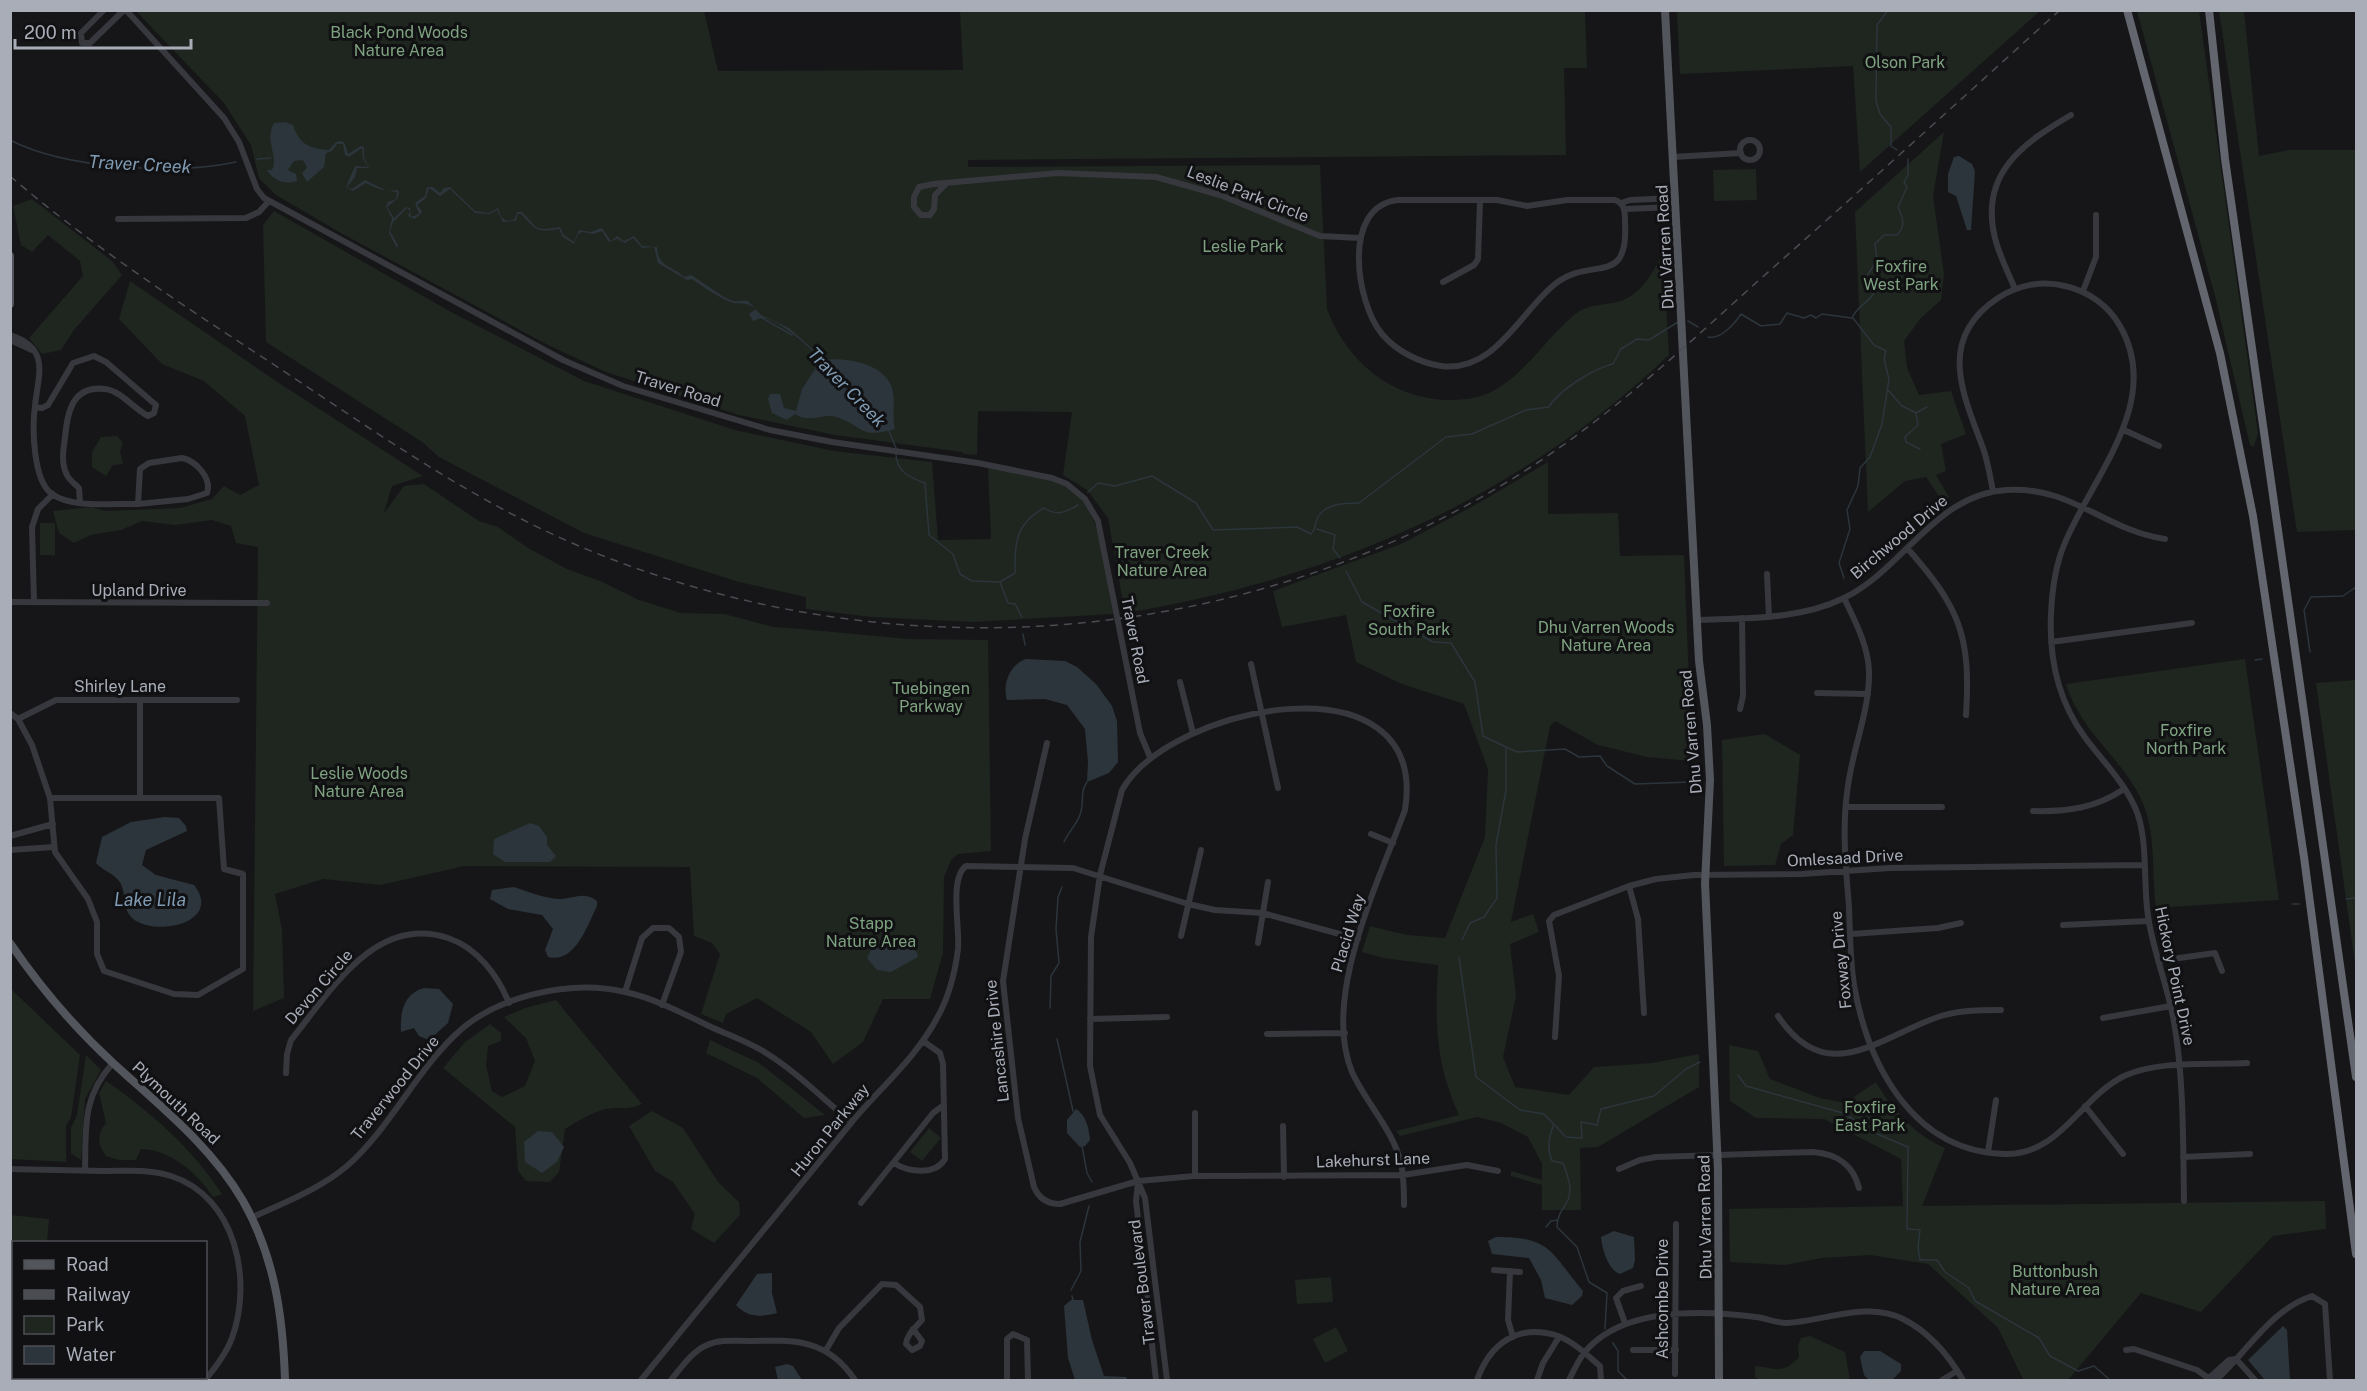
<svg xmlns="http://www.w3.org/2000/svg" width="2367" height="1391" viewBox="0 0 2367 1391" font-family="'Public Sans',sans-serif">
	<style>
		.green { fill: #1e261f }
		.water { fill: #2c353c }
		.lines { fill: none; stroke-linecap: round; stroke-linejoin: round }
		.stream { stroke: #2c353c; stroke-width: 1.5 }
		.minor { stroke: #37383d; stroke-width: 6 }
		.major { stroke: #53555c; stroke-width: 8 }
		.highway { stroke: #63666e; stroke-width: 8 }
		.rail { stroke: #4a4c52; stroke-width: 1.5; stroke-dasharray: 8 6; stroke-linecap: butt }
		.labels { text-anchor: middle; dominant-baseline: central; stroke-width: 6; stroke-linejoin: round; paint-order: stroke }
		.park-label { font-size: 16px; fill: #7fa381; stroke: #111113 }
		.street-label { font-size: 16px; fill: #a8adb8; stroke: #111113 }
		.water-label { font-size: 18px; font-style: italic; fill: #7f9bb3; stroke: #111113 }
	</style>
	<rect width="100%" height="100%" fill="#161618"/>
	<path class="green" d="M136,11H704L718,71L963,70L960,11H1585L1587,68H1564L1566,155L968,160V167L1320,165L1327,309C1346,360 1390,398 1446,400C1461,400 1477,399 1491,392C1525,375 1545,339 1574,315C1588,303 1605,306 1621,301C1643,293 1652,272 1663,254L1669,355C1516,500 1331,579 1125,613L1108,518L1087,490L1063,475L1072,412L978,411L977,455L964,454L962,452L835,435L739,415L606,372L546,344L339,232L276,195L259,178L251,145L224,103Z
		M1677,11V10L2040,11L1860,172L1853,66L1680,74Z
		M2137,11H2199L2258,433L2254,447L2250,445L2216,300Z
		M2219,11H2244L2259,156L2289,150H2356V530L2297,532Z
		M1944,132L1933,196L1944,274L1941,300L1920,319L1904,341L1907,368L1919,395L1951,391L1966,434L1941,444L1946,471L1936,475L1949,497L1942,501L1926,477L1905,481L1868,512L1855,212Z
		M1756,169L1757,200L1714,201L1713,170Z
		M32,199L112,261L122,275L74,330L61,350L42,354L29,338L83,276L80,261L48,235L32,252L21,245L13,206Z
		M274,211L453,313L584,381L735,430L834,451L932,462L938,540L991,539L988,468C1012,472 1053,476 1072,490C1103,513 1107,579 1113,614L973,622L871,617L806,609V597L739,582L584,533L439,457L422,442L266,342L263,225Z
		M130,281L276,381L423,476L392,486L384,513L404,486L424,484L479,521L498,527L528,548L567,569L600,581L639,600L681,613L724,614L774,627L801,629L908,639L988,640L991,851L958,854L951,860L944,877L943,953L930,999H883L863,1042L833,1064L811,1032L757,998L726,1014L723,1023L701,1014L720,954L712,943L694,936L690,867L464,866L381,885L323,879L275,894L282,930L284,998L253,1011L258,547L236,543L231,526L212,520L175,525L142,521L121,530L91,535L74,543L59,533L53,511L92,507L105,511L180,508L212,499L224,486L240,495L259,485L245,416L204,381L162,364L119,319Z
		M117,436L123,443L120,451L123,464L113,465L106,476L92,467V452L101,437Z
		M1548,462V514L1618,513L1620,556L1684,555L1692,761L1647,757L1598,745L1555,721L1550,726L1511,922L1533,914L1539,932L1510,944L1516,996L1503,1057L1515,1087L1569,1095L1594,1067L1652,1063L1699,1054V1087L1598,1147L1580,1148L1581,1210H1542V1185L1511,1176V1171L1542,1180V1164L1528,1137L1501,1123L1477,1117L1400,1136L1396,1131L1459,1115C1435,1062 1435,1021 1438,965L1383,958L1362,952L1370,926L1407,935L1445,938L1485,837L1488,769L1464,704L1402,684L1356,662L1346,615L1282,627L1273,591L1401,544L1477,504Z
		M40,523H55V555H40Z
		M2245,659L2279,900L2156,908C2151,872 2157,832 2141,799C2121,757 2080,731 2066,684Z
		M2356,680V971L2316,683Z
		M1765,734L1800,755L1793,835L1781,844L1775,865L1724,866L1722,740Z
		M10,988L80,1055L71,1117L66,1126V1162L11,1159Z
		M556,1000L642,1104C630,1109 626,1108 614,1108C596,1109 580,1120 565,1129L559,1172L550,1182L526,1181L518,1171L515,1127L443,1068L465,1042L490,1024L501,1033V1041L488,1046L486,1065L492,1091L502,1097L525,1086L535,1061L526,1038L504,1017L525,1008Z
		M710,1040L759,1063L825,1115L804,1118L757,1078L706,1053Z
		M1729,1045L1758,1051L1770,1079L1820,1098L1845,1103L1876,1082C1892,1110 1915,1135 1945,1148L1922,1206L2325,1201L2326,1229L2273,1236L2201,1312L2141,1293L2068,1380L2023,1379L1998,1328L1928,1264L1870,1255L1822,1258L1785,1265L1730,1262L1729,1209L1903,1206L1901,1159L1824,1119L1756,1118L1730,1101Z
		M86,1055L101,1070L85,1099L81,1160L71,1153V1128L77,1115Z
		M106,1081C151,1112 192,1148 222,1194L213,1197C197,1173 171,1150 141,1149L136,1160H119L106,1156C97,1144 97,1134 106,1123L99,1093Z
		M652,1111L683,1128L718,1182L739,1202L740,1215L714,1243L691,1229L695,1214L673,1182L655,1171L629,1126Z
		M929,1128L941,1138L922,1161L910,1152Z
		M10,1215L49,1219L47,1242H14L13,1260H11Z
		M1331,1277L1333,1302L1297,1304L1295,1280Z
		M1336,1327L1348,1351L1325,1363L1313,1339Z
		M1810,1336L1845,1352L1850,1380H1759L1755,1377V1366C1775,1368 1783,1375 1799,1357L1798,1345L1801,1338Z"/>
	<path class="water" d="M285,122L293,125C299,144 310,149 329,150L336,142L342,141L345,144L348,154L361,146L364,147V157L369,168H357L355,177L347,187L352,189L365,180L387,191L398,190L399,193L397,199L387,207L394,218L406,207L410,208L411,217L419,214L415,203L425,196L427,187H433L440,193L444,188L450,187L475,211L489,213L498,208L501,217L507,221L514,220L517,212H522C540,230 533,231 560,227L563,234L574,242L579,230L591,232L602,228L611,241L617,236L624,241L634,236L642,246L657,247C658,267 671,265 684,277L691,275C700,280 723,298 733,301C737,302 743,300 748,301L761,315L789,328L825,360C847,357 888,364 893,392C895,404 892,416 895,429C859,439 865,427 837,417C823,413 809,424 795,414L787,420L772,413L768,399L770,394H780L784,408L796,411L802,389L821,360C813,349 776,317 762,318C758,318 756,321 753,321L749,314L756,309C746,302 744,304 734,303C724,301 700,285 692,279L687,280L658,263L654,247L642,248L633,238L625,243L617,239L609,242L602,231L593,234L582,232L578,234L574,244L563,237L559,229C535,233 537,230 521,214H517L516,221L503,222L497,210L490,214L475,213L450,189L440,196L429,188L426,198L417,205L422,211L420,215L414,219L408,216L410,211L407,208L393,222L390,231L398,245L397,248L389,233L392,218L386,207L388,202L396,199L397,192C385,191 377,189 366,183L353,191L346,187L355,166L368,167L363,158L362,148L349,157L345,155L343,144H337L332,151L326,153L324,167L307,182L302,173L307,168L303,160L294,161L288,170L296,174L297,181C285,185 274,181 267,170H272C279,156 264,141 274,123Z
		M1959,156L1972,164L1975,171L1971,230H1967L1956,196L1948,192V174L1954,157Z
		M1026,659L1065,661L1077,667L1096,684L1112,706L1117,721L1118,762L1109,773L1087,782L1088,762L1085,729L1067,705L1045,699L1007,700C1002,684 1010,664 1026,659Z
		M165,817L179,818L186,826L187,831L146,850L142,865L156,875L194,885C222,921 162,936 136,921C121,911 127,897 121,884C116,874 103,871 96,863L102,837L131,822Z
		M530,823L539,826L547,837V845L556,856L550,862H505L493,854L494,839Z
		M514,887C529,892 546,899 561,899C574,898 585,891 597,901V906C587,926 575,964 548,957L545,950L553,929L542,915L508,909L490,899L492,890Z
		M882,941C896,941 905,945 917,952L918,957L891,972L877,970L867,958L874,944Z
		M424,988L439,989L453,1004L448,1023L429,1040L419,1036L414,1028L401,1032C400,1013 403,994 424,988Z
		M1076,1109C1086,1115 1089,1128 1090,1140L1085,1146L1080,1147L1067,1133V1120Z
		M538,1131L552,1132L564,1147L557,1162L542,1173L525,1162L524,1142Z
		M1614,1231L1634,1237L1635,1260L1633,1268L1620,1274C1608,1270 1602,1249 1601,1237Z
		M1496,1237C1552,1237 1550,1252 1583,1291L1582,1296L1572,1305L1545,1298L1541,1280L1529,1258L1492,1254L1488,1241Z
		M772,1273V1293L777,1313C760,1317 748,1318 736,1305L757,1274Z
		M1071,1300H1083L1092,1340L1104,1376L1126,1377L1128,1380H1075L1068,1358L1064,1306Z
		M2283,1326L2287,1330L2290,1380H2265L2248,1360Z
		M1864,1351H1880L1901,1364V1371L1892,1380H1869L1864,1375L1860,1357Z
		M787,1364L793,1366L802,1380H778L775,1367Z"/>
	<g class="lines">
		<path class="stream" d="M1888,10L1877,25L1876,101L1880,114L1891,127V146L1897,150
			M10,140C66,169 176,175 236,162
			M257,159L271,158
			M762,318L792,335
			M1688,321L1698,327
			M1708,337C1721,340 1735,323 1741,314L1761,326L1780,324L1787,313L1804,318L1811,315L1816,318L1822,314L1852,318C1857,306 1868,303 1874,293L1867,276L1877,260L1875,244L1884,235H1897C1906,226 1903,218 1898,207L1907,187L1904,182L1908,175V159
			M1888,390L1902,406L1916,413L1927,407
			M1916,413L1918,425L1905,437L1906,442L1920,449
			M889,431L896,448
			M896,452C895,471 910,478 925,483L929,535L953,554L960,574L972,581L1000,582L1015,573C1015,543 1015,524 1044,508C1056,516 1065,513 1078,505
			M1088,492L1098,483L1115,486L1152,476L1196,503L1213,530L1297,527L1311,534C1317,528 1314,524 1318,517C1326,503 1346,503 1359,503L1446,437L1472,434L1526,410L1549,407C1558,391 1594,368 1613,364L1621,349L1637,339L1649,340L1678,322
			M1317,529L1335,535L1333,549L1340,558
			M1346,571L1362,602L1433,642L1451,643L1475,682L1483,736L1506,747V790L1496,845L1497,898L1484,917L1470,923L1462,940
			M1844,578L1839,563L1850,529L1847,510L1858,486L1860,468L1870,457L1882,424L1889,379L1884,359L1886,351L1874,345L1853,318
			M1000,582L1008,603L1015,604L1022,617
			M1023,634L1025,645
			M2310,652L2304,610L2311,597L2343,596L2356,587
			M2255,660L2262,659
			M1506,747L1517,752L1565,749L1579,757L1600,756L1607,766L1635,784L1691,782
			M1064,842C1069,830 1081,821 1082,806C1083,796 1081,791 1087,782
			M2346,899L2356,898
			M2292,904H2299
			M1459,957L1476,1077L1520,1110L1544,1114L1566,1137L1582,1138L1581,1122L1597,1125L1601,1109L1654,1096L1686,1069L1700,1062
			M1050,1008L1051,976L1059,963L1056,929L1058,897L1062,887
			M1057,1039L1073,1111
			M1738,1075L1746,1086L1843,1113L1875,1133L1908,1147L1907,1226V1229L1920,1230L1918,1247L1920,1260H1937L1945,1272L1969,1288L1975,1301L2039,1338L2050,1356L2078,1371L2094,1366L2110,1380
			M1553,1126C1549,1137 1547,1150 1552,1161L1563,1163C1567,1174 1573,1188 1568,1200C1563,1209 1557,1215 1557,1227L1577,1247L1589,1282L1607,1293L1605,1329
			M1082,1146L1087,1173L1092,1182
			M1546,1227L1551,1221L1558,1220
			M1071,1290L1081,1271L1080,1242L1089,1206
			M1072,1296L1073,1300
			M1613,1343L1618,1351V1371L1627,1380"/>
		<path class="minor" d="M104,10L81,33L82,43H90L124,10
			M126,10L224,118L239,142L257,189L264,198L563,360L623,386L770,430L832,442L978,463L1052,478L1067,484L1085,499L1098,521L1140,733L1150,757
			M1740 150a10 10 0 1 1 20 0a10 10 0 1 1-20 0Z
			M1673,157L1741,153
			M946,184L935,195L934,209L930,215H921L914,207V197L919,187L933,184L1058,173L1156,177L1220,195L1320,236L1360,238
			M1398,200H1497L1527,206L1567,200H1615C1625,204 1625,211 1625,222C1629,289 1591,255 1555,284C1520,312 1495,373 1441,366C1420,363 1396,351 1382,334C1356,303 1341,206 1398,200Z
			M1621,203L1630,200L1676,198
			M1625,209L1676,207
			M118,219L246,218L259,212L269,201
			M1443,282L1474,265L1478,259L1480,201
			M2015,289C2008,272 1999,255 1995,238C1979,174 2023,143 2071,115
			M2083,291L2096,257V215
			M10,335C51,348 38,375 35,406C32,428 33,481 52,494C73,509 113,503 138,504
			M10,340L32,350
			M35,407L42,408L48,405L73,363L94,356L106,362L156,405L154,413L148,416C133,408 121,391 105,389C72,385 67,413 65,438C63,450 61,464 67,475C69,480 75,484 79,488L80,502
			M2124,430L2159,446
			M182,458C196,461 212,478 207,493L188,499L138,504L140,469L149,463Z
			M1993,491C1990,477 1988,462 1983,448C1963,394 1936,339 1998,298C2018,285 2042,280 2065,286C2088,291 2109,306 2120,326C2164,402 2091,478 2064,545C2055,567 2052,591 2051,614C2049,657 2058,700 2084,736C2102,761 2127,784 2138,815C2148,847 2143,883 2148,916C2153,952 2168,986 2174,1022C2184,1080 2183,1142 2184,1201
			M1908,549C1960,608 1971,636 1966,715
			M1767,574L1769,617
			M1844,598C1855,621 1868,645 1869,671C1870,712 1851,752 1847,793C1842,831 1846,869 1849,907C1850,933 1850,959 1854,985C1868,1065 1913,1152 2005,1154C2060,1155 2080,1098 2124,1076C2160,1060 2208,1065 2247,1063
			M10,602L267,603
			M34,602L32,527L38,509L53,494
			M1697,620C1747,618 1799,620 1844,598C1904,569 1935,494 2007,490C2072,486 2104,530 2165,539
			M2051,642L2192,623
			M1251,664L1278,788
			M1180,682L1193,733
			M1817,693L1868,694
			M1740,709L1743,696L1742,618
			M10,713L18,719L56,700H237
			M18,719L32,745L50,798L55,852L88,899L97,922V954L104,971L174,994L198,995L243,969V874L224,869L219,798H50
			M1047,743L1025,839L1003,981L1018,1118L1034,1187C1039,1199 1048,1204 1060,1204L1138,1181L1195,1176L1403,1175L1467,1165L1498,1171
			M140,797V700
			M1846,807H1942
			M2033,811C2067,812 2096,808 2124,789
			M1371,834L1393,843
			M10,836L53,824
			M10,850L54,847
			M1629,886L1638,919L1644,1013
			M2063,925L2148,921
			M1851,934L1938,928L1961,923
			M1181,936L1201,850
			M1258,943L1268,882
			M2158,961L2215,953L2222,971
			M625,992L642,938L653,928H669L679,937L681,952L662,1005
			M1778,1016C1827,1090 1880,1036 1941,1016C1961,1010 1981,1010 2001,1010
			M2103,1018L2171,1006
			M1090,1019L1167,1017
			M1267,1034L1345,1033
			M1555,1037L1559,976L1549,921L1554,915L1629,886L1656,879L1694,875L1802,874L1890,868L2144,865
			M286,1073L287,1054L291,1040C330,992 375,914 448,938C478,948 498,976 509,1003
			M2085,1106L2123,1154
			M1283,1126L1284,1177
			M1988,1152L1996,1100
			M2183,1157L2250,1154
			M894,1163C908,1172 935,1176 945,1159L943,1064L940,1053L923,1041
			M10,1169C43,1170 75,1170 107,1171C128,1171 150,1169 171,1176C236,1197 253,1280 232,1338C226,1354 216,1367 205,1380
			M1619,1169L1640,1160L1656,1157L1813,1152C1837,1154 1853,1164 1859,1188
			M85,1170C86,1127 82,1097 113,1063
			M1195,1176V1113
			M1138,1182L1136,1201L1156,1380
			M861,1203L933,1113L944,1105
			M251,1218C283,1203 320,1189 347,1166C389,1129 414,1075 454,1036C494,996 570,979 625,992C654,998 682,1013 709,1026C728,1035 749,1042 766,1053C797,1072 824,1100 851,1122
			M1494,1270L1520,1272
			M1510,1271L1508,1320L1513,1337
			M1625,1323L1616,1298L1623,1291L1641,1286
			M826,1350L839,1328L882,1284L896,1285L920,1307L922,1320C915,1328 907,1334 906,1344L912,1350L920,1346L922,1341L913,1329
			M1633,1350H1676
			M2126,1350L2134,1349L2197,1370L2211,1380
			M2236,1359L2255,1380
			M1675,1374L1676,1224
			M2208,1379L2229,1360L2236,1359
			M641,1380C711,1295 780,1209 851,1123C879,1089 916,1058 937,1018C949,997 955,973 958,949C960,928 949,878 966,866L1073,868L1188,904L1215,910L1262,913L1358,939
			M671,1380C681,1368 691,1352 707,1345C720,1339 735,1341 748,1341C794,1340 827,1338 855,1380
			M1007,1380V1339L1013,1334L1027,1340L1028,1380
			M1167,1380L1145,1198L1130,1163L1100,1115L1090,1066L1091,937L1100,875L1122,790C1171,704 1430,653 1405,810C1379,881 1321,997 1352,1072C1366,1103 1394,1131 1401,1164C1404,1177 1404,1192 1404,1205
			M1477,1380C1490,1344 1517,1323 1558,1336C1574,1342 1587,1355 1600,1366L1601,1380
			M1537,1380L1543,1363L1559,1337
			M1569,1380C1573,1372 1578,1361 1584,1353C1621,1307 1702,1310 1756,1317C1766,1318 1776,1323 1787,1323C1825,1321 1867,1301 1903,1319C1929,1332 1949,1356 1963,1380
			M1942,1380L1957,1371
			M2216,1380C2247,1352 2270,1310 2312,1296L2325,1304L2330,1380"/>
		<path class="major" d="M1665,10L1699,661L1707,725L1710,780L1705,883L1718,1169L1719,1380
			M10,256V304
			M10,943C40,987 74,1027 113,1063C160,1106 211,1146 243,1201C275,1257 283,1318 285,1380"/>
		<path class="highway" d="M2127,10L2220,353L2253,516L2304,857L2356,1254
			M2209,10L2225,159L2356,1077"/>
		<path class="rail" d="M10,176C95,249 189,309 282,370C377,433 473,501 579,546C890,678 1254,650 1537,463C1617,410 1687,345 1758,281C1859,192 1959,101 2060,10"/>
	</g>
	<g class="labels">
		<g class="park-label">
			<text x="399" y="32">Black Pond Woods<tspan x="399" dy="18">Nature Area</tspan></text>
			<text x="1905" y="62">Olson Park</text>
			<text x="1243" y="246">Leslie Park</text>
			<text x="1901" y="266">Foxfire<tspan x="1901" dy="18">West Park</tspan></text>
			<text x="1162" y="552">Traver Creek<tspan x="1162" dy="18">Nature Area</tspan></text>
			<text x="1409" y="611">Foxfire<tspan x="1409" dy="18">South Park</tspan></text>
			<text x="1606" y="627">Dhu Varren Woods<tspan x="1606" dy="18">Nature Area</tspan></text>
			<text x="931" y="688">Tuebingen<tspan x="931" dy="18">Parkway</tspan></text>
			<text x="2186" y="730">Foxfire<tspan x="2186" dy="18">North Park</tspan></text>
			<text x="359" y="773">Leslie Woods<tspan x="359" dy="18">Nature Area</tspan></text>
			<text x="871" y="923">Stapp<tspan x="871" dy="18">Nature Area</tspan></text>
			<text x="1870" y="1107">Foxfire<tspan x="1870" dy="18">East Park</tspan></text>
			<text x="2055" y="1271">Buttonbush<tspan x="2055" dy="18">Nature Area</tspan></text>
		</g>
		<g class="street-label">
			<text transform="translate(1248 194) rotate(21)">Leslie Park Circle</text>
			<text transform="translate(1665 247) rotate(-93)">Dhu Varren Road</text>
			<text transform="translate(678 389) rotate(17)">Traver Road</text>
			<text transform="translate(1899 537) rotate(-40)">Birchwood Drive</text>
			<text x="139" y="590">Upland Drive</text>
			<text transform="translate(1135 640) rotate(79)">Traver Road</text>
			<text x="120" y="686">Shirley Lane</text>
			<text transform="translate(1691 732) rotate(-95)">Dhu Varren Road</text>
			<text transform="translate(1845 858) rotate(-3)">Omlesaad Drive</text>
			<text transform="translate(1348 933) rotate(-73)">Placid Way</text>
			<text transform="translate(1841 960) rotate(-96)">Foxway Drive</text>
			<text transform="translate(2175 976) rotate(78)">Hickory Point Drive</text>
			<text transform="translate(319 987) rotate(-49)">Devon Circle</text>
			<text transform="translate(997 1041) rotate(-96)">Lancashire Drive</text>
			<text transform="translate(395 1088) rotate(-51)">Traverwood Drive</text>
			<text transform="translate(176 1103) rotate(43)">Plymouth Road</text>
			<text transform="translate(830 1130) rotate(-51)">Huron Parkway</text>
			<text transform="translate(1373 1160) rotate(-2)">Lakehurst Lane</text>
			<text transform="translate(1705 1217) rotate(-91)">Dhu Varren Road</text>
			<text transform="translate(1142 1282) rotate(-97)">Traver Boulevard</text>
			<text transform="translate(1662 1299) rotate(-90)">Ashcombe Drive</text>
		</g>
		<g class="water-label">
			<text transform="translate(140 164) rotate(3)">Traver Creek</text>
			<text transform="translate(847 387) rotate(46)">Traver Creek</text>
			<text x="150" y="899">Lake Lila</text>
		</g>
	</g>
	<rect width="2367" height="1391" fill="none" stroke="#a8adb8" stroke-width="24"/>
	<rect x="12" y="1241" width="195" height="138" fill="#111113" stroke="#4d4f55" stroke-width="1.5"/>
	<rect x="24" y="1260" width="30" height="9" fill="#53555c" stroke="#4d4f55" stroke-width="1.5"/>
	<text x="66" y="1271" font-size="18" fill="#a8adb8">Road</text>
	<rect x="24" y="1290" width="30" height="9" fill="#4a4c52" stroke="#4d4f55" stroke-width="1.5"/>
	<text x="66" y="1301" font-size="18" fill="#a8adb8">Railway</text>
	<rect x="24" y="1316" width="30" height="18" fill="#1e261f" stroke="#4d4f55" stroke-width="1.5"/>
	<text x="66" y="1331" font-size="18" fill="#a8adb8">Park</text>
	<rect x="24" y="1346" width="30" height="18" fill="#2c353c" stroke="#4d4f55" stroke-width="1.5"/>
	<text x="66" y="1361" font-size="18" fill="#a8adb8">Water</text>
	<path d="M15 39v9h176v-9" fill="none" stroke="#a8adb8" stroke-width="3"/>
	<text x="24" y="39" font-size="18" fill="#a8adb8" stroke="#111113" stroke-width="4.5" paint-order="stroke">200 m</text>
</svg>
